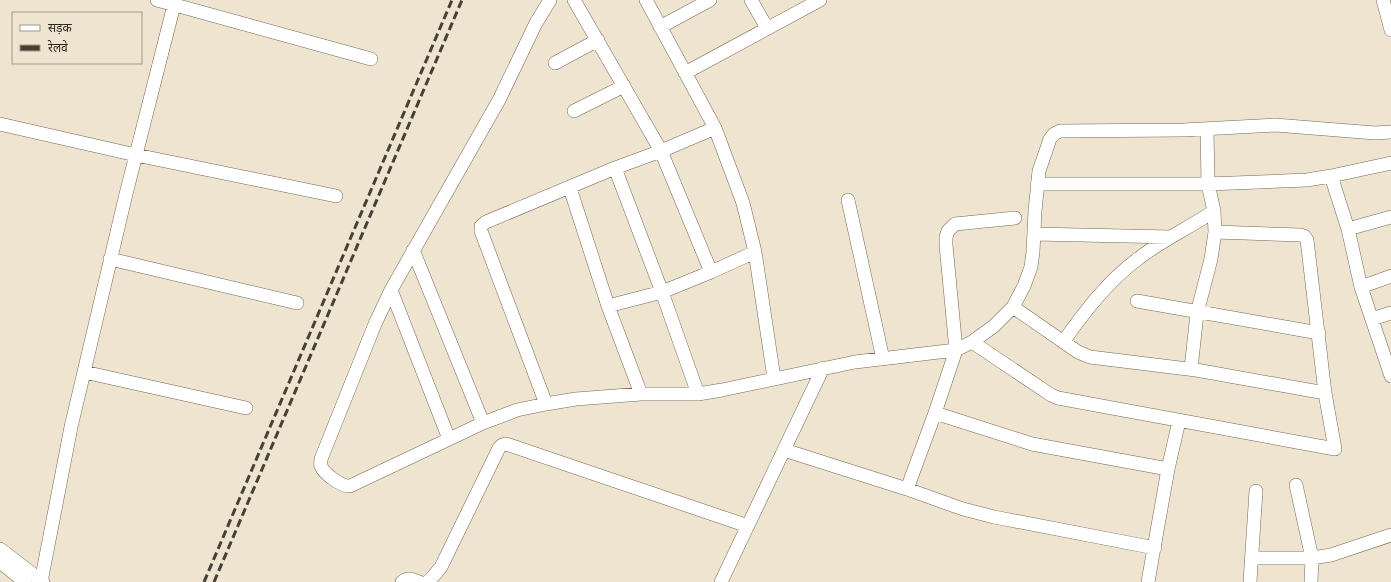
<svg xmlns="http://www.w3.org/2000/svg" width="1391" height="582" viewBox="0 0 1391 582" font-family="'Fira Sans','Noto Sans Devanagari',sans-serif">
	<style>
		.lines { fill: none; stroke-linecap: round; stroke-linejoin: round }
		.minor-casing { stroke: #716956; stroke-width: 14 }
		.minor { stroke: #fff; stroke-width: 13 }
		.rail { stroke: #464137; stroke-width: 3; stroke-dasharray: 8 4; stroke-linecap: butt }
	</style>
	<rect width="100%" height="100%" fill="#eee4cf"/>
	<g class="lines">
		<g class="minor-casing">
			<path id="minor" d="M157,0L371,59
				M550,0L536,23L499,100L391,290L375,324L321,459C321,462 320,464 321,466C324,474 342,487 350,486L483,423L517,410L546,404L576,399L641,394H698L722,390L855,362L956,350L972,342L994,326L1013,307L1024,286L1031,267L1033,252L1035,211L1039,171L1050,139L1054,134L1060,131L1183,130L1275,125L1375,133L1391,132
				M574,0L661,151L711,272
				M646,0L715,128L743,203L755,252L774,378
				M751,0L767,28
				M1383,0L1391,30
				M660,27L710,0
				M555,63L598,40
				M685,73L820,0
				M574,111L624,86
				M0,124L136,155L336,196
				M615,168L662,292L698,394
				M1331,176L1348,229L1361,287L1391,376
				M1037,184H1208L1307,180L1331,176L1391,163
				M570,188L608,306L641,394
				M848,200L883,359
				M1348,229L1391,217
				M1035,234L1171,237
				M413,250L483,423
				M110,259L297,303
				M1361,287L1391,276
				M391,290L449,439
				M1137,301L1319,333
				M608,306L662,292L711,272L755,252
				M1013,307L1078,352L1090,357L1196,370L1325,393
				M1372,319L1391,313
				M972,342L1051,395L1058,398L1335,449L1325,393L1307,240L1304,236L1300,235L1215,232
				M1063,342C1085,311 1108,281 1139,258C1162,240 1189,228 1214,211
				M1191,369L1197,313L1211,259L1215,232L1214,211L1208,184L1207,129
				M84,372L246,408
				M546,404L481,231V226L486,222L615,168L661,151L715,128
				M935,413L1032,444L1168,469
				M784,450L907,489L963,509L994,517L1155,548
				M1296,485L1312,558L1311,582
				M907,489L935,413L956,350L946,245V237L948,231L955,224L1015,218
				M0,549L43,582
				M1252,558H1312L1331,555L1391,535
				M0,562L25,582
				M41,582L71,427L126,194L174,5
				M402,582C408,577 412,579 419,582
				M427,582L431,579L441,567L499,448L502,445L506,444L748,526
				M721,582L823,368
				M1148,582L1168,469L1179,421
				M1250,582L1256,491"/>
		</g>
		<use href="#minor" class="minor"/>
		<path class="rail" d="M204,582L452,0
			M214,582L462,0"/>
	</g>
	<rect x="12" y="12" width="130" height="52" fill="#eee4cf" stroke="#a09989"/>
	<rect x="20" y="25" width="20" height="6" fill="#ffffff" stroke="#a09989"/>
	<text x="48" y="32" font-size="12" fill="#2c2820">सड़क</text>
	<rect x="20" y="45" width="20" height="6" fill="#464137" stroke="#a09989"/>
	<text x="48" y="52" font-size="12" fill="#2c2820">रेलवे</text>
</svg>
